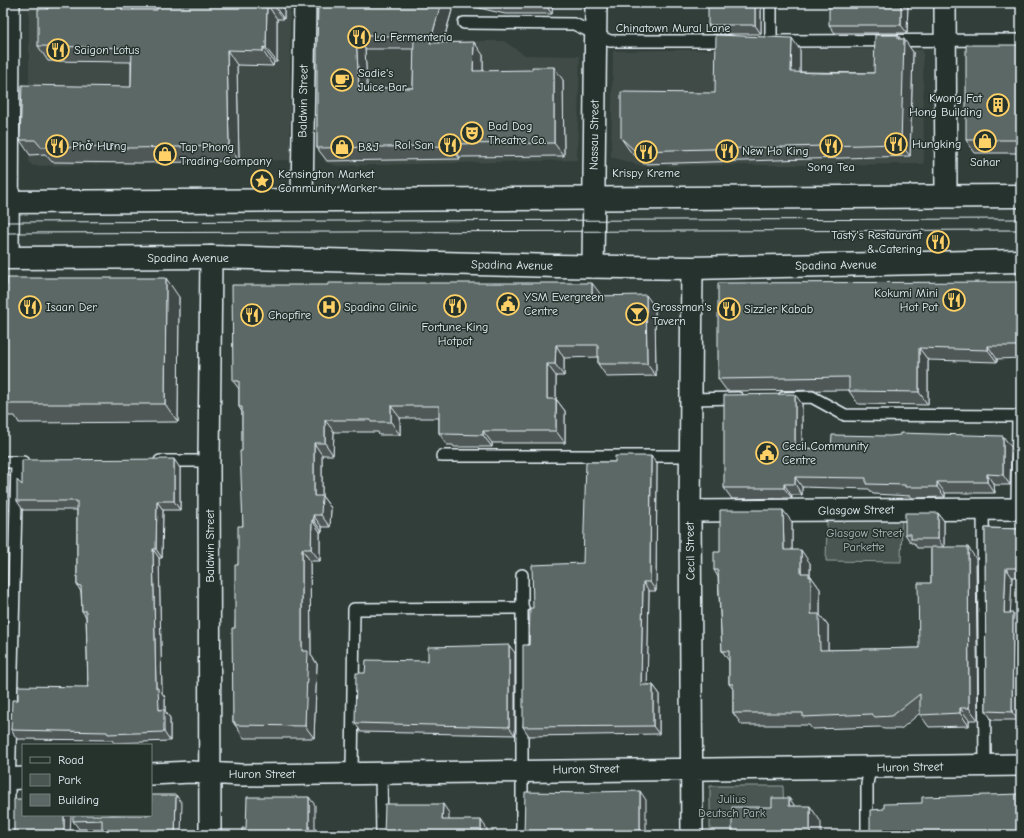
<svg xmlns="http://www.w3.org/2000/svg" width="1024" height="838" viewBox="0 0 1024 838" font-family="'Comic Neue',sans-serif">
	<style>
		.built { fill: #3f4b46 }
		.green { fill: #495651; stroke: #98a4a4 }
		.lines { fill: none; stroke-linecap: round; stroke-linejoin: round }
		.service-casing { stroke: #e8f1f8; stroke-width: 14 }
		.minor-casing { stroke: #e8f1f8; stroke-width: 24 }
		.secondary-casing { stroke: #e8f1f8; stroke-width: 25 }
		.primary-casing { stroke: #e8f1f8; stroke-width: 25 }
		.service { stroke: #26332d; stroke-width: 11 }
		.minor { stroke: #26332d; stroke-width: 21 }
		.secondary { stroke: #26332d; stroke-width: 22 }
		.primary { stroke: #26332d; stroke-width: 22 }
		.tram { stroke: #e8f1f8; stroke-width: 1 }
		.wall { fill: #4f5957; stroke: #e8f1f8; fill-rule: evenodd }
		.shaded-wall { fill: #404947; stroke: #e8f1f8 }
		.building { fill: #5c6865; stroke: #e8f1f8; fill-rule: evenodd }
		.labels { text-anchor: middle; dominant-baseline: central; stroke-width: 3; stroke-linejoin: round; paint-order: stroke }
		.street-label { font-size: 12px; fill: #e8f1f8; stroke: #26332d }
		.poi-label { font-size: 12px; fill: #e8f1f8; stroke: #26332d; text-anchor: start }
		.park-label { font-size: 12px; fill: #b0bbbe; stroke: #26332d }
	</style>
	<rect width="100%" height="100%" fill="#323e39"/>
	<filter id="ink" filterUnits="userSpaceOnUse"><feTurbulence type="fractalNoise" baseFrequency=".025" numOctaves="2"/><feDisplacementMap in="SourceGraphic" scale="8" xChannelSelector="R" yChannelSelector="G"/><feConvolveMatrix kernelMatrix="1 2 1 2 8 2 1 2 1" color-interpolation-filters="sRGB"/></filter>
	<g filter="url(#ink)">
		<path class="built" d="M29,3H290V160L33,166L29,162Z
			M447,41H504L525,55L580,56L577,160L337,166L324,162L325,50H439Z
			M801,48L923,50L924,164L642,166L611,157L613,51Z"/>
		<path class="green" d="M827,519H902L901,562L826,561Z
			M710,786H783L784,814L743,835H710Z"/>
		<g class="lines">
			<g class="service-casing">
				<path id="service" d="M771,3V41
					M464,23L574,24L610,41H730
					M780,41L1021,40
					M783,398L812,397L845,415L1018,416L1017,508
					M690,399L738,398
					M442,456H691
					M160,461H209
					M3,462H23
					M983,508L985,765
					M381,772L382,835
					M352,773L354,609L523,608
					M8,835L17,462
					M522,835V575
					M867,835V784L870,768"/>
			</g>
			<g class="minor-casing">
				<path id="minor" d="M945,3L946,196
					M302,199L305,3
					M8,258L9,3
					M593,267L596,3
					M692,268L690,511L692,835
					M690,511L1021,509
					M151,774L191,772L241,775L1021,765
					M3,779L23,778
					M210,835L209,461L211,257"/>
			</g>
			<g class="secondary-casing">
				<path id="secondary" d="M211,257L556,266L692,268L1021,261"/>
			</g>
			<g class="primary-casing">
				<path id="primary" d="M3,202L1021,196
					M3,258L211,257"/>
			</g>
			<use href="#service" class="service"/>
			<use href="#minor" class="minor"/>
			<use href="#secondary" class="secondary"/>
			<use href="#primary" class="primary"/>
			<path class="tram" d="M3,222L1021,219
				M3,233L1021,230"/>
		</g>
		<path class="wall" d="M48,3H133V10H157L284,3V19H277V62H274L273,66L237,65L239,161L142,163L52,162L45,154L30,155L20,140L131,87V62L48,61L38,46L48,9Z
			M318,3H454L443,43L483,55V71L563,80L564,156L460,157V159L327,161L317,148ZM365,49H414L413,88H367Z
			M458,3H553L552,14H505Z
			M761,3V34H714L708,25Z
			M908,3L907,33H835L829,25Z
			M902,39L913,52L910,156L644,164L630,151L621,138L715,93L800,50V72L874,73Z
			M1021,45V153H975L966,140Z
			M1021,282V358L997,359V362L928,360V405L858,404L849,391V390L727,391L718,379Z
			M3,285L179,297L178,422L19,423L15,416H3Z
			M601,295V296L655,307L656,376L607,377L598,364V357L564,358V376H556V399L565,411V443H492V447H454L453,445H447L439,433V418H400V435H379L378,432H334L333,455H322V496L331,508L330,527H322V532H320V561H310L311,655L317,664L314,738H244L233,722L235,628L238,565L243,526L242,412L239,407V389L233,381Z
			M802,404V448L831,449L1011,447L1010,485H994L995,493H945V497L912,498L911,496L873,494L869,489L802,487V495H791L792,498L732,499L724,488Z
			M1021,435V481L1016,473Z
			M651,456L657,464L656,591H649L647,685H653L659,693V734L529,736L523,727L529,645L533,608L583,563Z
			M3,467L10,477L9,510H3Z
			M180,468V510H163L162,558H159L162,693L165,697V711L170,718V741L114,743L112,740L17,739L11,730L18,700L88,687L86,617L82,611L81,592L77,585V510H23L17,501L22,485Z
			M938,513L944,521V547L976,559L978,720H969V726L929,727L920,715V713L901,729H884L881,727L812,729L809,725H742L733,713V689L729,684V661L722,651L718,577L714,570L720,552L792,522V550L810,563V575L820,589V615L828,626V650L919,648L931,583V548H917L914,543H911L905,534Z
			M985,528L1021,529V577H1012L1010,613L1019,622L1018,720H992L986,711Z
			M515,653V735L361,732L355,723L365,673L428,661Z
			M182,803L102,829H79L73,821Z"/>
		<path class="shaded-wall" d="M122,3H133V25L122,10Z
			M273,3H284V19L273,4Z
			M441,3H454L439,56L430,43Z
			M544,3H553L552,14Z
			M755,3H761V34L755,25Z
			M901,3H908L907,33L901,25Z
			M267,4L277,19V62L266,48Z
			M898,35L904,43V39L913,52L910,156L901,144Z
			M356,36L365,49L368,101L359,88Z
			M792,38L800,50V85L791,72Z
			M474,42L483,55V84L473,71Z
			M263,47L274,62L273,66L263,51Z
			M227,50L237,65L239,161L229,146Z
			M554,67L563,80L564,156L554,143Z
			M450,144L460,157V159L450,146Z
			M166,278L179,297L178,422L165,404Z
			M592,283L601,295V308L592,296Z
			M646,295L655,307L656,376L647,364Z
			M556,345L564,358V376L555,364Z
			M988,346L997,359V362L988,350Z
			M919,348L928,360V405L919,392Z
			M547,364L556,376V411L547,399Z
			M795,394L802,404V459L795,448Z
			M556,399L565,411V443L556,431Z
			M391,406L400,418V435L391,422Z
			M325,420L334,432L333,455L325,443Z
			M483,431L492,443V447L483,435Z
			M1003,436L1011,447L1010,485L1003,475Z
			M314,443L322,455V496L331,508L330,527L321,515L314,496Z
			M651,456L657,464L656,591L650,582Z
			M174,459L180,468V510L174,501Z
			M3,467L10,477L9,510L3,501Z
			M987,474L994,485L995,493L987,482Z
			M795,477L802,487V495L795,484Z
			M937,482L945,493V497L937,487Z
			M784,484L791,495L792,498L784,488Z
			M157,501L163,510L162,558L156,549Z
			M783,510L792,522V563L784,550Z
			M938,513L944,521V548L938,539Z
			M313,515L322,527V532L314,520Z
			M312,520L320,532V561L311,549Z
			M968,547L976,559L978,720L969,708Z
			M153,549L159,558L162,693L165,697V711L170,718V741L164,732L159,710L156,688Z
			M302,549L310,561L311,655L317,664L314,738L305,726L302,651Z
			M801,550L810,563V575L820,589V615L828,626V663L820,650L801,573Z
			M1006,568L1012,577L1010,622L1004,613Z
			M643,582L649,591L647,693L641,685Z
			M1013,613L1019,622L1018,720L1012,712Z
			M509,645L515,653V735L509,727Z
			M653,685L659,693V734L653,726Z
			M960,708L969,720V726L960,713Z
			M640,791L646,800V835H640Z
			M176,795L182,803L181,835H175Z
			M309,797L315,805V835H309Z
			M789,798L801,814L789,806Z
			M443,804L449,813V828L442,820Z
			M810,806L821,822V835H810Z
			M64,815H71L70,835H64Z
			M481,820L487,829V835H481Z"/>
		<path class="building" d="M48,3H122V10H157V3H273V4H267L266,48L263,47V51L227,50L229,146L131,148L41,147L35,140H20L22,85L131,87L132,48L38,46V9H48Z
			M318,3H441L430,43L474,42L473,71L532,70V67H554V143L450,144V146L317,148V49ZM356,36H414L413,88H359Z
			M708,3H755V25H708Z
			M829,3H901V25H829Z
			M716,35L792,38L791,72L822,73H874L875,35H898V39H904L901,144L635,151L621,138V92L715,93Z
			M966,45H1021V140H966Z
			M7,278H166L165,404H6L7,398H3V285H7Z
			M1021,282V346H988V350L919,348V392L849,391V377L718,379V283Z
			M328,283H592V296L646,295L647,364H598V345H556L555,364H547V399H556V431H483V435L445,434V433H439V406H391V422H371V420H325V443H314V496H322L321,515H313L314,520H312L311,549H302V651H308L305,726L235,725V722H233L232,628H235V565H238V526H243L240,451H242V407H239V381H233L232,285H328Z
			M795,394V448L831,449L832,435L890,436L900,435V433L1003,436V475L987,474V482H937V487H905V485L866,484V478L795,477V484H784V488H724V395Z
			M1016,435H1021V474L1016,473Z
			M615,456H651L650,582H643L641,685H653V726L523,727V645H529L530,608H533L532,565L583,563L586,462H615Z
			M174,459V501H157L156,549H153L156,688H158L159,710L164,709V732L108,734L107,732L11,730L12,700H18V686L88,687L86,611H82L81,586L77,585V501H17V480L22,485V460Z
			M720,510H783L784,550H801V573H809V577L811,576V614H819L820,650L919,648L918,583H931V547H968L969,708H960V713L920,715V694L892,716L875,717L872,714L803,717V713H733V684H729V651H722L718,570H714V552H720Z
			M905,513H938V539H911V534H905Z
			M985,528L1021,529V568H1006L1004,613H1013L1012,712L986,711Z
			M509,645V727L355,723L356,673H365L366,660L428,661V647Z
			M640,791V835H524L525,792L591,793V792Z
			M1020,794V798H1021V835H870V810L884,809V804L922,803V797Z
			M151,795H176L175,835H102V820L73,821V815H151Z
			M247,797H309V835H242V828H246Z
			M772,798H789V806H810V835H732V807H772Z
			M14,799H23V815H64V835H14Z
			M385,804H443L442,820H481V835H384Z"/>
	</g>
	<defs>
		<g id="restaurant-ring" transform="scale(1.15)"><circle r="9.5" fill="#26332d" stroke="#ffd166" stroke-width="1.5"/><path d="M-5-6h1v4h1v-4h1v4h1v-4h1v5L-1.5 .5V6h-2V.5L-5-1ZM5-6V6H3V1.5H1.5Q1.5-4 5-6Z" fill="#ffd166"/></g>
		<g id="cafe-ring" transform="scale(1.15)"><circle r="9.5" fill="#26332d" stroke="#ffd166" stroke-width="1.5"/><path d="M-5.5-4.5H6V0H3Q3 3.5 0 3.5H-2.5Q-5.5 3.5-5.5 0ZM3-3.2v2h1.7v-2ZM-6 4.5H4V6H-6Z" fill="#ffd166"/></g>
		<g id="building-ring" transform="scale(1.15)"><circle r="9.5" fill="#26332d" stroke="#ffd166" stroke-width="1.5"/><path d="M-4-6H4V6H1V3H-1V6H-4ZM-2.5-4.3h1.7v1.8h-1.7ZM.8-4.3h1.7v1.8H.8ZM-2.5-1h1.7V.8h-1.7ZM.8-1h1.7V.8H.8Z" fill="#ffd166"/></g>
		<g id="theatre-ring" transform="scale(1.15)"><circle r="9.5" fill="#26332d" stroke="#ffd166" stroke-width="1.5"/><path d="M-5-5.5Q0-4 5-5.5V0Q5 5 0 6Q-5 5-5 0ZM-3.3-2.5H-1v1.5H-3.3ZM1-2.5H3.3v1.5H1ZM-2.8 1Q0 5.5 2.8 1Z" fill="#ffd166"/></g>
		<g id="shop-ring" transform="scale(1.15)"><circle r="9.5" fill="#26332d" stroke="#ffd166" stroke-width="1.5"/><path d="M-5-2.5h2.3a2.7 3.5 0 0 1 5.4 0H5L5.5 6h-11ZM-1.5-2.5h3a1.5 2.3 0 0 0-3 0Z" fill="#ffd166"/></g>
		<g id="sight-ring" transform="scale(1.15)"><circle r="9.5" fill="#26332d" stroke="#ffd166" stroke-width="1.5"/><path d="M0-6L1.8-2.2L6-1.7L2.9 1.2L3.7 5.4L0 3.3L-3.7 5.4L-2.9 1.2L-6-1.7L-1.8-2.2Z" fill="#ffd166"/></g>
		<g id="civic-ring" transform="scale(1.15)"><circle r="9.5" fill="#26332d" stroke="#ffd166" stroke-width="1.5"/><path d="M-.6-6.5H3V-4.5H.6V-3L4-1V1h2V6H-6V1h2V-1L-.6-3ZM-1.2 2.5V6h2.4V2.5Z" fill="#ffd166"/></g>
		<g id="hospital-ring" transform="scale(1.15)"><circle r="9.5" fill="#26332d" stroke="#ffd166" stroke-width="1.5"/><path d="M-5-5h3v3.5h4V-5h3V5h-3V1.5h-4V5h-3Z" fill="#ffd166"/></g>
		<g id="bar-ring" transform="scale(1.15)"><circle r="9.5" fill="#26332d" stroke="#ffd166" stroke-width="1.5"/><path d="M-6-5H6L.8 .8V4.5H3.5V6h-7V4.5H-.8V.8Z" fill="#ffd166"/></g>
	</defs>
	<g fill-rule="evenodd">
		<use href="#restaurant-ring" x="359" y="37"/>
		<use href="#restaurant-ring" x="58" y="50"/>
		<use href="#cafe-ring" x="342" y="80"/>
		<use href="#building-ring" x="998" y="105"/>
		<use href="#theatre-ring" x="472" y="133"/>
		<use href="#shop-ring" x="985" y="141"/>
		<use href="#restaurant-ring" x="896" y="144"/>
		<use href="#restaurant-ring" x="450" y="145"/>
		<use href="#restaurant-ring" x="57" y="146"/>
		<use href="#restaurant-ring" x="831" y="146"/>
		<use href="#shop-ring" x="342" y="147"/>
		<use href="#restaurant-ring" x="727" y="151"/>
		<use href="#restaurant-ring" x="646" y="152"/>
		<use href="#shop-ring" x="165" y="154"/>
		<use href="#sight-ring" x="262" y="181"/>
		<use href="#restaurant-ring" x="938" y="242"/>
		<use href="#restaurant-ring" x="954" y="300"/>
		<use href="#civic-ring" x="508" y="304"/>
		<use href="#restaurant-ring" x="455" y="306"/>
		<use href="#restaurant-ring" x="30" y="307"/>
		<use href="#hospital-ring" x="329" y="307"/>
		<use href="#restaurant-ring" x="729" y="309"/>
		<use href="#bar-ring" x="637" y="314"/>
		<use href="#restaurant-ring" x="252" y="315"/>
		<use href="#civic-ring" x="767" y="453"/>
	</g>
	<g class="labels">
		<g class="street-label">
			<text x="673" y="28">Chinatown Mural Lane</text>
			<text transform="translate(303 101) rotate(-89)">Baldwin Street</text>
			<text transform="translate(594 135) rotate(-89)">Nassau Street</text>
			<text x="188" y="258">Spadina Avenue</text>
			<text transform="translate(512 265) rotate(1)">Spadina Avenue</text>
			<text transform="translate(836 265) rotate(-1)">Spadina Avenue</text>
			<text transform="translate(856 510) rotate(-1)">Glasgow Street</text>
			<text transform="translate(210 546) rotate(-90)">Baldwin Street</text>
			<text transform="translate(690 551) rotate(-91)">Cecil Street</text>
			<text transform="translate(910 767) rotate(-1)">Huron Street</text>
			<text transform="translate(586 769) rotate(-1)">Huron Street</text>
			<text x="262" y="774">Huron Street</text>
		</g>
		<g class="poi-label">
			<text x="374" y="37">La Fermenteria</text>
			<text x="74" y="50">Saigon Lotus</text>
			<text x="358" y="73">Sadie's<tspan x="358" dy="14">Juice Bar</tspan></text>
			<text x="982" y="98" text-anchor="end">Kwong Fat<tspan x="982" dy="14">Hong Building</tspan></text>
			<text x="488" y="126">Bad Dog<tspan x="488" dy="14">Theatre Co.</tspan></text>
			<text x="912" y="144">Hungking</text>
			<text x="434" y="145" text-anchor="end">Rol San</text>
			<text x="72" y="146">Phở Hưng</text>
			<text x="180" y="147">Tap Phong<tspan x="180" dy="14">Trading Company</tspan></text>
			<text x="358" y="147">B&amp;J</text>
			<text x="742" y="151">New Ho King</text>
			<text x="985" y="162" text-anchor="middle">Sahar</text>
			<text x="831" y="167" text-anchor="middle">Song Tea</text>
			<text x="646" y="173" text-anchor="middle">Krispy Kreme</text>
			<text x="278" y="174">Kensington Market<tspan x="278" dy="14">Community Marker</tspan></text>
			<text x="922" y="235" text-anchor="end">Tasty's Restaurant<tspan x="922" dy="14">&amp; Catering</tspan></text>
			<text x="938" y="293" text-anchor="end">Kokumi Mini<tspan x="938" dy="14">Hot Pot</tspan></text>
			<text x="524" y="297">YSM Evergreen<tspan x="524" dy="14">Centre</tspan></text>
			<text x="46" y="307">Isaan Der</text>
			<text x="344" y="307">Spadina Clinic</text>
			<text x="652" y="307">Grossman's<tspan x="652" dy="14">Tavern</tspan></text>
			<text x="744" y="309">Sizzler Kabab</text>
			<text x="268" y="315">Chopfire</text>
			<text x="455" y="327" text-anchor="middle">Fortune-King<tspan x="455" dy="14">Hotpot</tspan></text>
			<text x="782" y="446">Cecil Community<tspan x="782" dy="14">Centre</tspan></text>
		</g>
		<g class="park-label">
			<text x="864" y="533">Glasgow Street<tspan x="864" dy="14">Parkette</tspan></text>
			<text x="732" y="799">Julius<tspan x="732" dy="14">Deutsch Park</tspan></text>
		</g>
	</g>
	<rect width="1024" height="838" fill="none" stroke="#26332d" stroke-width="16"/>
	<rect x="8" y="8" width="1008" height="822" fill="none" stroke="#e8f1f8" stroke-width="1.5" filter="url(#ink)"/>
	<rect x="22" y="744" width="130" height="72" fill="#26332d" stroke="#747f7e"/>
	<rect x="30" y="757" width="20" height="6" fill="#26332d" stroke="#747f7e"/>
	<text x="58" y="764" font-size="12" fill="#e8f1f8">Road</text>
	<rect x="30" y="774" width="20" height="12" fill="#495651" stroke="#747f7e"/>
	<text x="58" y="784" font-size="12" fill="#e8f1f8">Park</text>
	<rect x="30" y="794" width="20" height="12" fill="#5c6865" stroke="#747f7e"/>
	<text x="58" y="804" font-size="12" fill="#e8f1f8">Building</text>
</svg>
